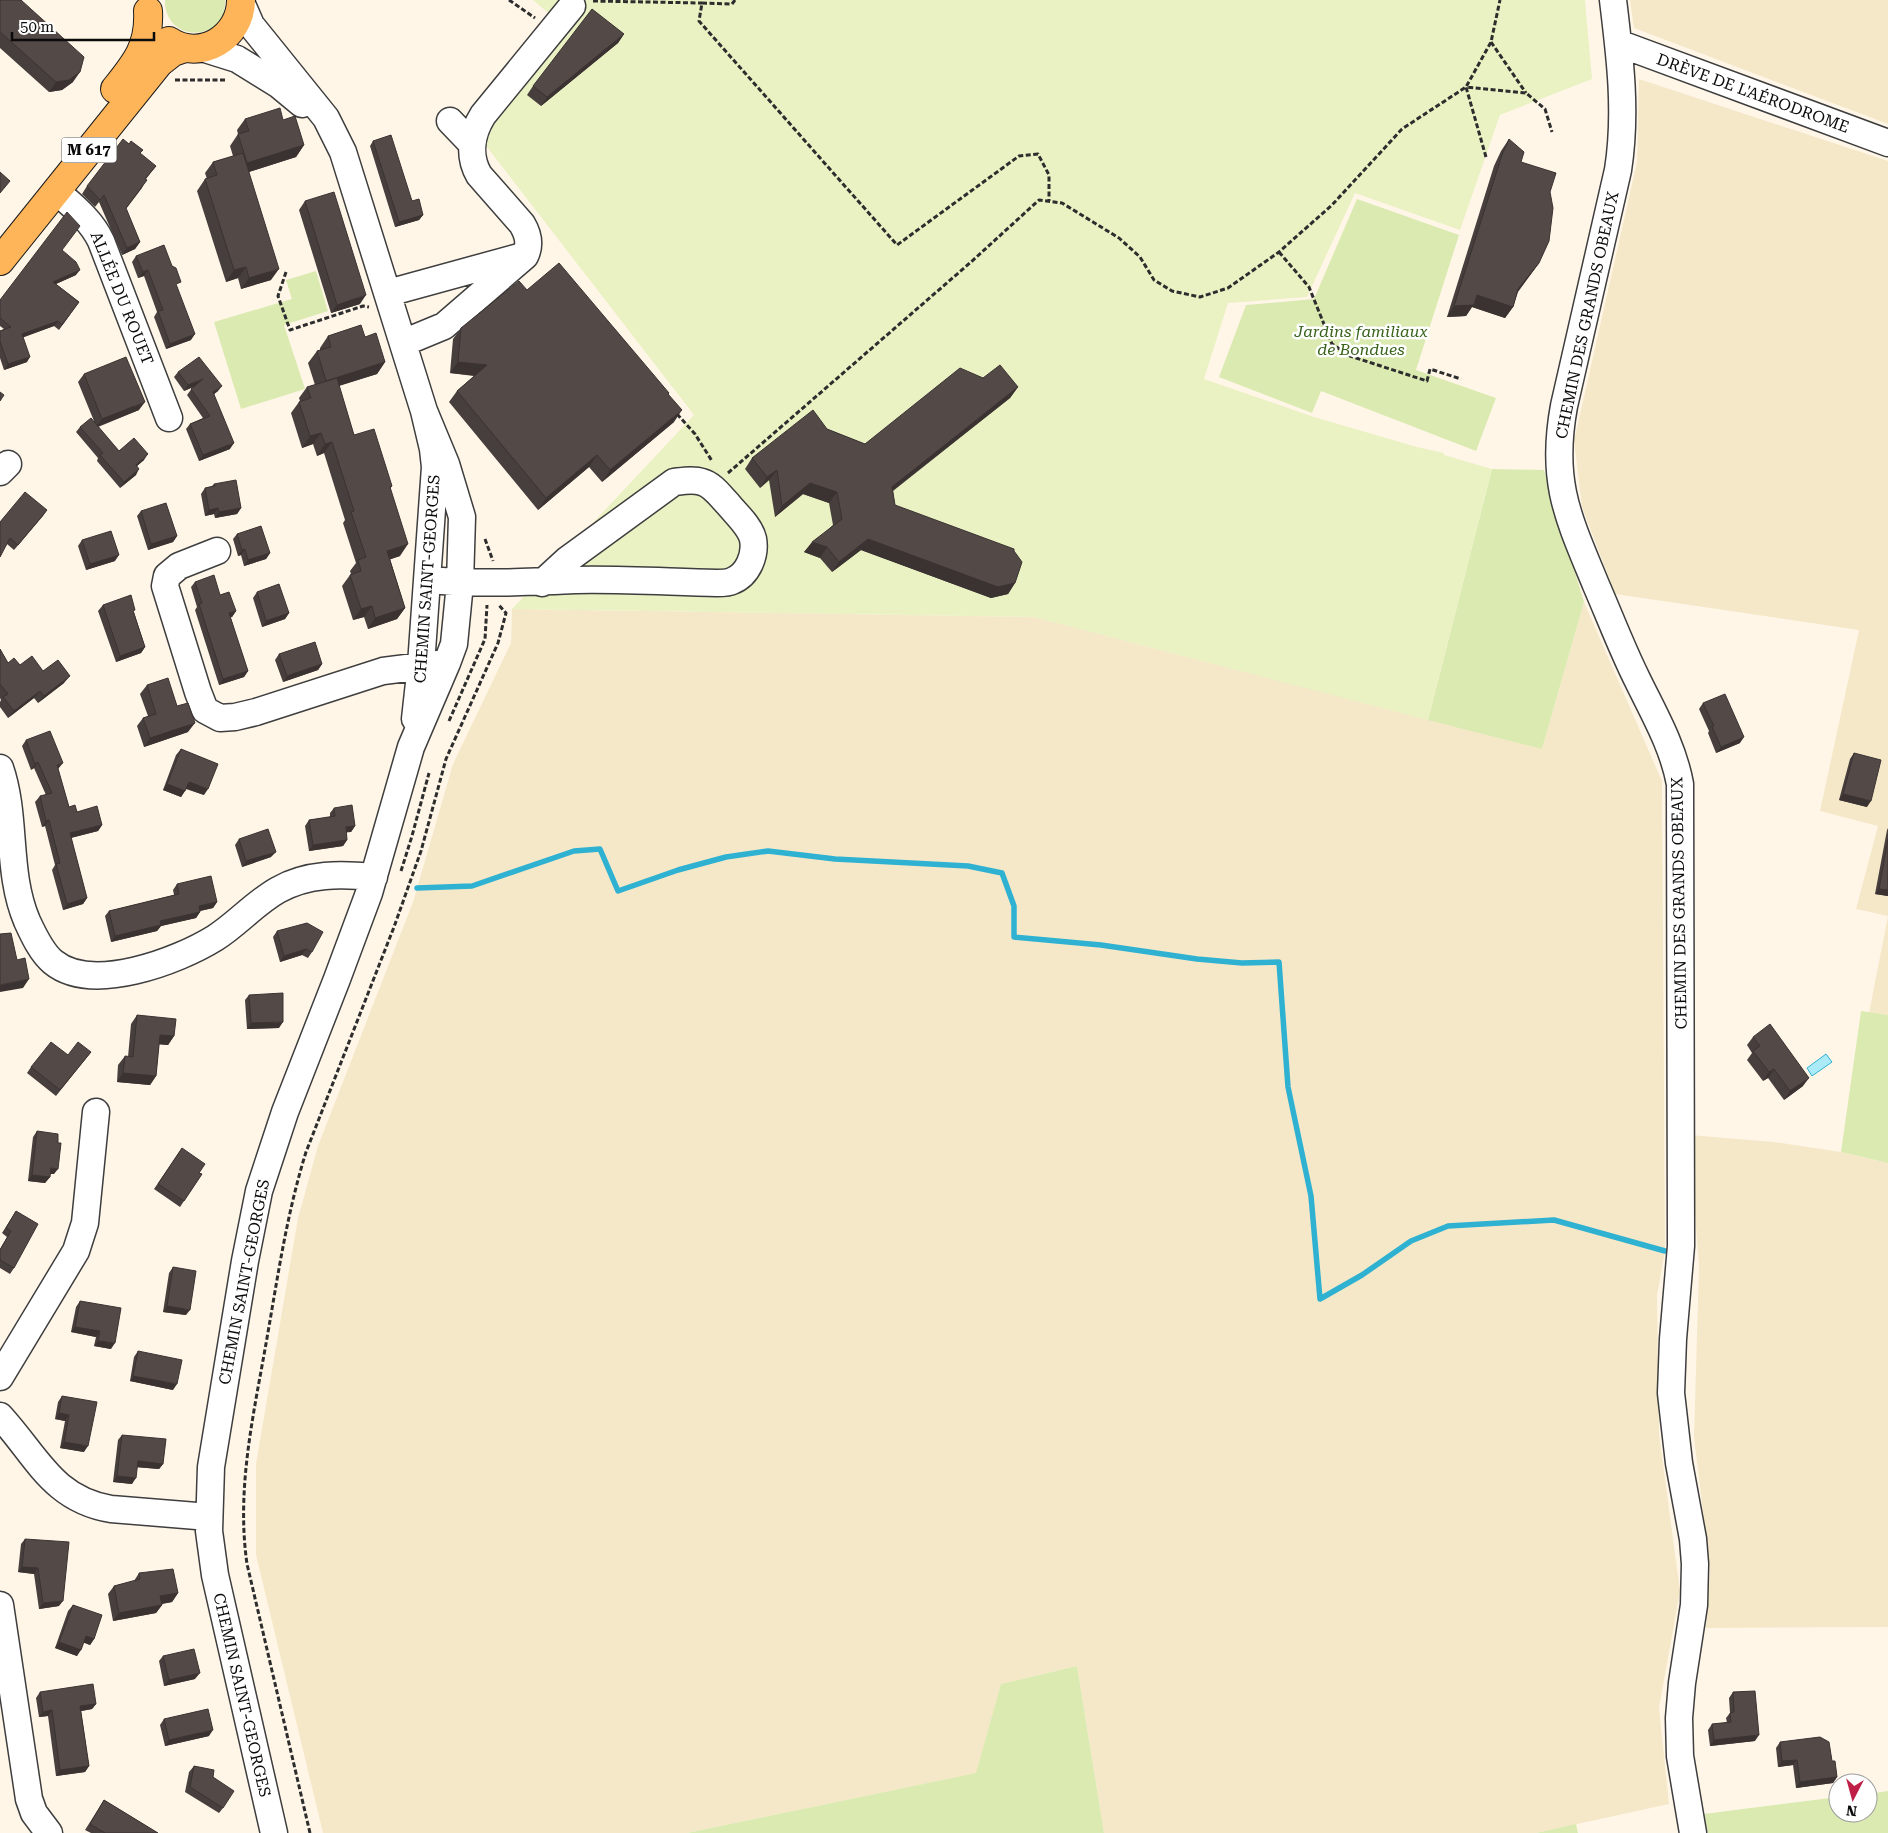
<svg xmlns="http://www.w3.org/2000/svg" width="1888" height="1833" viewBox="0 0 1888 1833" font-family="'Roboto Serif',serif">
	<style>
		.farmland { fill: #f5e8c8 }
		.green { fill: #daeab1 }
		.pitch { fill: #eaf1c3 }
		.water { fill: #abebf8; stroke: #2fb1d2 }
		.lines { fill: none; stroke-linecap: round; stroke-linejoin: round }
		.stream { stroke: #2fb1d2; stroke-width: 5.5 }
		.minor-casing { stroke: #3e3e3e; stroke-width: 29 }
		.major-casing { stroke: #1c1c1c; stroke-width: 30 }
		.path { stroke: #2d2d2d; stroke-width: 3; stroke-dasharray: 5 2.5; stroke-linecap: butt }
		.minor { stroke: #fff; stroke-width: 26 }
		.major { stroke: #feb559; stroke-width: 28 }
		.wall { fill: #473f3d }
		.shaded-wall { fill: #3a3332 }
		.building { fill: #534947; stroke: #3a3332 }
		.labels { text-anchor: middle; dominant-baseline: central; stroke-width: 5; stroke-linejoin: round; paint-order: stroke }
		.shield { fill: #fff; stroke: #545454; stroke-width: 1 }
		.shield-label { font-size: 15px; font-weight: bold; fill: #0b0b0b }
		.street-label { font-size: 16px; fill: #0b0b0b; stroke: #fff }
		.park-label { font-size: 16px; font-style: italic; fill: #38631a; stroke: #fff }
	</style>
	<rect width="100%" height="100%" fill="#fff6e8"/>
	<path class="farmland" d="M1630,0H1888V124L1634,28Z
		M1639,79L1888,161V1015L1869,1013L1888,916L1856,909L1878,826L1820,811L1859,630L1615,594L1582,507L1574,441L1637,162Z
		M1584,602L1662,781L1665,1251L1657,1296L1659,1434L1680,1591L1659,1708L1669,1804L1536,1833H1104L1077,1666L1001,1684L977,1773L687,1833H323L256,1555V1464L298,1218L318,1146L413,902L453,764L511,643L512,609L1034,617L1542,749Z
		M1689,1135L1774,1142L1841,1152L1888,1163V1627L1706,1628L1710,1569L1694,1437L1699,1266Z"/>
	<path class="green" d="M165,0H225C227,43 164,44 165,0Z
		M1357,199L1459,235L1416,370L1496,398L1476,451L1321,391L1312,413L1219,377L1246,305L1314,299Z
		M316,271L328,311L284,325L305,389L241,409L214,322L292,299L286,280Z
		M1492,469L1544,470L1584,602L1542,749L1428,720Z
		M1861,1011L1888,1015V1163L1841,1152Z
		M1077,1666L1104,1833H687L976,1773L1001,1684Z
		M1888,1791V1833H1708L1704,1814L1838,1797V1813H1868V1794Z
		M1576,1824L1578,1833H1536Z"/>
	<path class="pitch" d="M533,0H1585L1592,79L1500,115L1460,230L1355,193L1307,297L1228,303L1204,379L1314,417L1417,447L1444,453V455L1492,469L1428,720L1034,617L512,609L694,415L480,138L565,27Z"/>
	<path class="water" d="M1826,1054L1832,1062L1812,1076L1807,1068Z"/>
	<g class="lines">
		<path class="stream" d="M417,888L472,886L574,851L600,849L618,891L678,870L726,857L768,851L835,859L968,866L1002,873L1014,906V937L1101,945L1197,959L1242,963L1279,962L1288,1087L1311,1196L1320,1299L1362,1275L1411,1241L1448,1226L1554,1220L1665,1251"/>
		<g class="minor-casing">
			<path id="minor" d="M1613,0C1620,57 1627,113 1618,170L1564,406C1550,482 1568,517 1596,585C1610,617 1622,649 1637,679C1654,714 1673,746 1680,784L1681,1246L1673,1339L1671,1393L1679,1463L1693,1539L1695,1564L1694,1605L1682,1683L1679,1718L1680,1756L1693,1833
				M241,2L251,25L326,118L343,152L424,411L433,449L435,467L421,665L415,719
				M1618,43L1888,143
				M202,48L237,59L279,85L302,104
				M450,121L472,144
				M56,191C73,206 91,220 101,241L169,418
				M388,293L519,257
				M403,343L444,326L525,256C531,244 528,234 522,224L479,175C468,156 471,134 483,115L572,6
				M0,472L8,464
				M217,551L179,566L167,576L165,586L198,692L205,710L220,718L235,717L256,712L383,671L438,664
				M442,581C487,584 531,582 576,580C622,579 670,582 717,583C722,583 728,583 732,581C748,575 756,555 753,539C750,526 736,514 728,504C720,496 713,485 702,482C693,479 683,481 674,482L567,560L542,583
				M0,768C17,817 6,872 27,921C33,934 41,952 53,962C92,994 178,961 215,938C237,924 255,903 278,890C308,873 341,874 374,877
				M0,1377L76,1251L85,1223L96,1112
				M0,1416C37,1456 52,1499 111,1509L209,1517
				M0,1605L29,1799L34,1813L49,1833
				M274,1833L215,1575L209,1531L211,1467L245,1261L259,1191L285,1112L337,979L369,893L411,747L447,663L454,644L460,583L462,517L446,464L424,411"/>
		</g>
		<g class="major-casing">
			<path id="major" d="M169,41C201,62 241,37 241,0
				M115,89C136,63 150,46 148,11
				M0,261L159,63L173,52L185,48"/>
		</g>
		<path class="path" d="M509,0L535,18
			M735,0L732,4L702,3L699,21L897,245L1019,156L1038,154L1049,175V201
			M593,1L702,3
			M1491,42L1526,93
			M175,80H226
			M1486,157L1466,87L1526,93L1545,109L1552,132
			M1279,252L1309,287L1332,344L1350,356L1427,381L1430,369L1461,379
			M286,272L278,296L290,330L363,306L369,307
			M677,414L695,434L712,461
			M728,473L971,262L1039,200L1062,203L1119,238L1140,257L1154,280L1172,291L1200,297L1228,288L1279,252L1332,205L1402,129L1466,87L1491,42L1500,0
			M485,539L493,561
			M449,721L485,639L487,605
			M401,871L412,836L429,773
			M310,1833L247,1564C236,1487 254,1413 267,1338C278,1275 287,1213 306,1152L394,927L421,851L446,759L498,643L506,613L498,604"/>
		<use href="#minor" class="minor"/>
		<use href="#major" class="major"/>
	</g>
	<path class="wall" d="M0,0L73,82L62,90L49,92L0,48Z
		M624,34L618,43L541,106L527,95L533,86Z
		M245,119L283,120L304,145L296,157L249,172L271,280L241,289L238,278L226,282L197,191L205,179H207L205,173L213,162L233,156L230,146L238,134L237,130Z
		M1509,139L1521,162L1539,263L1531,274L1518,292L1513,307L1505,318L1472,307L1466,316L1447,317L1494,166L1501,151Z
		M373,141L412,201L423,215L419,220L395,227L370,146Z
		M156,166L146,179L142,188L126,209L140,242L135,249L122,255L99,202L95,207L82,194L87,186Z
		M305,201L360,304L331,313L299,210Z
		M62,251L76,275L56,284L79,302L59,330L54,326L23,337L27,362L4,370L0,358V331L4,329L0,326V300Z
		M136,256L177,287L191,340L166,349L154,317L157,312L144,276L138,278L132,262Z
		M527,290L668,394L674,422L602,482L589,467L538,510L449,402L457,391L474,376L450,373L453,339L461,328Z
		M328,336L365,337L385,362L377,374L339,386L354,435L392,486L390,489L400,556L390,559L405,608L397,619L368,629L364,617L353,620L342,586L350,575L351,574L350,571L356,563L343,523L345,520L324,453L317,456L313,444L302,448L291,413L299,402L300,401L299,398L307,387L315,385L308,363L317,351L320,350V348Z
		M178,372L218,391L214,394L230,449L199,461L186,429L190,424L203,418L187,395L193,387L184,391L174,377Z
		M84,374L139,410L98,427L119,451L144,460L137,466L136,475L120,488L97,461L98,458L76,432L80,427L94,421L78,382Z
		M983,378L1018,387L1010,398L893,491L895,505L1015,583L1008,594L991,598L861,550L832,572L820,558L804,552L833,525L829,503L803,494L775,517L769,480L760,488L745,469L752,458L827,429L865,444Z
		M214,484L241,508L237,514L215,518L214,514L205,516L201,494L205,488L212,486Z
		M47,510L14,550L7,544L0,522Z
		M141,511L177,536L173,542L148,550L137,516Z
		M237,534L270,553L266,559L244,566L241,555L238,556L233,539Z
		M82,540L115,561L86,570L78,546Z
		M195,582L220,595L236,611L232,617H230L248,671L244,677L219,685L195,610L197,607L191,587Z
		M257,592L289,613L285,619L262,627L253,598Z
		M103,605L134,612L145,647L141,653L116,662L98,611Z
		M0,649L8,663L43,671L64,683L38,703L34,698L8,718L0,707V702L1,700L0,698Z
		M279,654L322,664L318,670L283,682L275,660Z
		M147,685L177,706L188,732L144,747L137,726L143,718L148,716L140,694Z
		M1703,703L1740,743L1716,753L1708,733L1709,731L1699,709Z
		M26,740L58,769L69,807L102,825L98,831L71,838L87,898L83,904L63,910L52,870L55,865L45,826L42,827L35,802L40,796L46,795L34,768L31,770L22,746Z
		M181,749L204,795L186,789L181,797L163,790L176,755Z
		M1854,753L1867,807L1839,800L1850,759Z
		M334,808L355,826L351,832H346L347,840L343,846L309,851L305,826L309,820L330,817V813Z
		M1888,828V896L1875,894L1887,830Z
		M239,839L271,857L242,867L235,845Z
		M177,884L217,902L213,908L200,911V912L196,918L161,926L157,931L111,942L105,916L109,911L174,895L173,890Z
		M277,931L312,952L308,958L302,955L280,962L273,937Z
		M249,995L279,1028L247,1029L245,1000Z
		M137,1015L174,1036L168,1045L159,1044L156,1076L150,1085L117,1082L118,1065L125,1056L128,1057L131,1024Z
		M1753,1037L1803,1086L1784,1100L1768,1078L1763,1081L1747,1060L1752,1053L1747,1045Z
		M91,1052L56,1096L27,1073L31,1067L68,1055Z
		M37,1131L54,1174H50V1177L45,1183L28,1181L33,1137Z
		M182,1148L199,1173L202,1174L180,1207L154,1189Z
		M16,1211L14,1268L10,1274L0,1268V1249L7,1237L2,1233Z
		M173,1267L186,1315L163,1312L169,1273Z
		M80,1301L111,1349L94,1346L96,1337L71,1332L76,1307Z
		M138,1351L173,1390L130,1381L134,1357Z
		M62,1396L84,1452L60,1448L65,1421L55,1419L58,1402Z
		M122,1435L163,1464L159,1469L137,1467L132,1484L113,1482L118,1440Z
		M25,1539L59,1606L39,1609L34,1574L18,1572L21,1544Z
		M139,1573L178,1593L172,1602L162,1604V1605L156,1613L113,1621L108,1594L114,1586L134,1581Z
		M73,1605L94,1639L90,1645L83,1642L77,1656L55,1648L68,1611Z
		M163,1656L195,1679L164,1686L159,1661Z
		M40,1692L96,1704L92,1709L81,1711L89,1766L85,1772L56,1776L48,1716L39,1717L36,1698Z
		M1733,1692L1755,1741L1710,1746L1708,1730L1712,1724L1727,1723L1726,1718L1730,1713L1729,1698Z
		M164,1719L209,1736L165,1746L160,1725Z
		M1780,1742L1832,1761L1837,1777L1833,1783L1796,1788L1793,1765L1778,1767L1776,1748Z
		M194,1766L213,1777L223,1808L219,1813L185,1792L189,1772Z
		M104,1800L158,1833H91L85,1830Z"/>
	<path class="shaded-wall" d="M624,34L618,43L541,106L547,97Z
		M80,72L73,82L62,90L49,92L56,82Z
		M304,145L296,157L239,175L247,163Z
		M423,215L419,220L395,227L399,222Z
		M140,242L135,249L122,255L127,248Z
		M1539,263L1531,274L1511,300L1518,289Z
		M246,267L238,278L226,282L234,270Z
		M279,269L271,280L241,289L249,278Z
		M80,270L76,275L49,287L53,282Z
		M148,270L144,276L138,278L143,272Z
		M366,295L360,304L331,313L337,305Z
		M1477,295L1513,307L1505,318L1472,307L1466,316L1447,317L1454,306Z
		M58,321L54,326L19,339L22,334Z
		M195,334L191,340L166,349L170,344Z
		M30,357L27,362L4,370L8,364Z
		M385,362L377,374L318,392L326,381Z
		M458,362L487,365L479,376L450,373Z
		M203,379L198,385L184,391L188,385Z
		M222,386L218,391L209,398L213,392Z
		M1018,387L1010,398L884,497L892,487Z
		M145,402L139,410L96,427L102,419Z
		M682,410L674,422L602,482L610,470Z
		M321,433L313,444L302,448L310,436Z
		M332,442L324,453L317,456L325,444Z
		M234,443L230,449L199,461L203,455Z
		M148,454L144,460L132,470L136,465Z
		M597,455L589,467L538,510L546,498Z
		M139,469L136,475L120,488L124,482Z
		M777,470L769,480L760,488L767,477Z
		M810,483L837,492L829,503L803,494L775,517L782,506Z
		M218,508L214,514L205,516L209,510Z
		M241,508L237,514L215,518L219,512Z
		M47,510L43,516L14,550L18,545Z
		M177,536L173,542L148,550L151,544Z
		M868,539L1015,583L1008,594L991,598L861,550L832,572L839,562Z
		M812,542L827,547L820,558L804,552Z
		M408,544L400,556L380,563L387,551Z
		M245,549L241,555L238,556L242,550Z
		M270,553L266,559L244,566L248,560Z
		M119,555L115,561L86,570L90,564Z
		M372,606L364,617L353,620L361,609Z
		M405,608L397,619L368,629L375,618Z
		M236,611L232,617L225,619L229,613Z
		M289,613L285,619L262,627L266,621Z
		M145,647L141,653L116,662L120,656Z
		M322,664L318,670L283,682L287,676Z
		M248,671L244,677L219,685L223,679Z
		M70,676L64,683L38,703L44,696Z
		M40,691L34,698L8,718L14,711Z
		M195,723L188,732L144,747L150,738Z
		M1744,737L1740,743L1716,753L1721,747Z
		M38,762L34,768L31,770L35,764Z
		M63,763L58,769L57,765Z
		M189,782L208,789L204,795L185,788Z
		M167,784L185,791L181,797L163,790Z
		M1843,794L1871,801L1867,807L1839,800Z
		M49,820L45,826L42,827L46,821Z
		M102,825L98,831L66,839L70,833Z
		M355,826L351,832L341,833L346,827Z
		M347,840L343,846L309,851L313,845Z
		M276,852L271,857L242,867L246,861Z
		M1879,889L1888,890V896L1875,894Z
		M87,898L83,904L63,910L67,904Z
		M217,902L213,908L195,912L199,906Z
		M200,912L196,918L161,926L157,931L111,942L115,936L160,921Z
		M306,949L302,955L280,962L284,956Z
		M29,979L23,988L0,992V985Z
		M283,1022L279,1028L247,1029L251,1023Z
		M160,1035L174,1036L168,1045L154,1044Z
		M1774,1069L1768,1078L1763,1081L1769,1072Z
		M123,1073L156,1076L150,1085L117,1082Z
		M1809,1078L1803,1086L1784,1100L1790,1091Z
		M51,1168L58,1169L54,1174H47Z
		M32,1175L50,1177L45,1183L28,1181Z
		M167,1306L190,1310L186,1315L163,1312Z
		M75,1327L100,1331L96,1337L71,1332Z
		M98,1341L115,1343L111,1349L94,1346Z
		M133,1376L177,1384L173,1390L130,1381Z
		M59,1413L69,1415L65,1421L55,1419Z
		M64,1442L88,1446L84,1452L60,1448Z
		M138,1461L163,1464L159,1469L134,1467Z
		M117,1476L136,1478L132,1484L113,1482Z
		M22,1567L38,1568L34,1574L18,1572Z
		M178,1593L172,1602L154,1605L160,1596Z
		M63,1601L59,1606L39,1609L43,1603Z
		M162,1605L156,1613L113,1621L119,1613Z
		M86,1636L94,1639L90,1645L82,1642Z
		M59,1642L81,1650L77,1656L55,1648Z
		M200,1673L195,1679L164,1686L169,1680Z
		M96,1704L92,1709L76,1712L80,1706Z
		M52,1710L48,1716L39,1717L43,1712Z
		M213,1730L209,1736L165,1746L169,1740Z
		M1759,1735L1755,1741L1710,1746L1714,1740Z
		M1797,1760L1793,1765L1778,1767L1782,1761Z
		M89,1766L85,1772L56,1776L60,1770Z
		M1837,1777L1833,1783L1796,1788L1800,1782Z"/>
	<path class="building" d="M0,0H21L84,57L80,72L69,80L56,82L0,32Z
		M592,9L624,34L547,97L533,86Z
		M280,108L283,120L295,116L304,145L247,163L238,134L249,131L245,119Z
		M391,135L412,201L419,199L423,215L399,222L373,141Z
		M123,139L129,144L131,141L143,150L140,153L156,166L145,179L147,180L126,208L140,242L127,248L104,195L100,200L87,186Z
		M1509,139L1524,152L1521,162L1556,173L1550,192L1553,208L1549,241L1539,263L1518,289L1513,307L1477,295L1474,305L1454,306L1502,155Z
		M243,153L279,269L249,278L246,267L234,270L205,179L217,175L213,162Z
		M0,172L10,181L0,193Z
		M334,192L366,295L337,305L305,201Z
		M67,212L80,226L62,250L76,262L80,270L53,282L79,302L62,325L58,321L22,334L30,357L8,364L0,342V331L11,327L0,318V300Z
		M164,245L172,266L176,268L181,282L176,284L195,334L170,344L158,311L163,310L148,270L143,272L136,256Z
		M559,263L669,393L668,394L682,410L610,470L597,455L546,498L457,391L487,365L458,362L461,328L519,281L527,290Z
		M361,325L365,337L376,333L385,362L326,381L317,351L331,347L328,336Z
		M126,357L145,402L102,419L84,374Z
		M199,357L222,386L213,392L234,443L203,455L190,424L210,416L191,389L203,379L188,385L178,372Z
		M1000,365L1018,387L892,487L895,505L1014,549V551L1022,562L1015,583L998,587L868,539L839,562L827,547L812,542L842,519L837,492L810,483L782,506L777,470L767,477L752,458L813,410L827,429L865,444L960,368L983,378Z
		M337,378L354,435L374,429L392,486L390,487L408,544L387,551L405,608L375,618L372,606L361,609L350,575L361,571L358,560L366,557L351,512L354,511L332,442L325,444L321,433L310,436L299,402L311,398L307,387Z
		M0,392L4,395L0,401Z
		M91,418L119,451L134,438L148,454L136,465L139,469L124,482L100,455L103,453L80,427Z
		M236,480L241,508L219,512L218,508L209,510L205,488L215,486L214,484Z
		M25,492L47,510L18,545L10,538L0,557V522Z
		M166,503L177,536L151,544L141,511Z
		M261,526L270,553L248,560L245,549L242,550L237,534Z
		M111,531L119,555L90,564L82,540Z
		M214,575L220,595L229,592L236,611L229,613L248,671L223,679L199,604L202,603L195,582Z
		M279,584L289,613L266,621L257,592Z
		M131,595L135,610L133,611L145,647L120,656L103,605Z
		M315,642L322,664L287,676L279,654Z
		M0,649L8,663L14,658L20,665L32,656L43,671L58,660L70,676L44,696L40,691L14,711L3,697L8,694L0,684Z
		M168,678L177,706L188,703L195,723L150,738L143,718L156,714L147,685Z
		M1725,694L1744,737L1721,747L1712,727L1714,726L1703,703Z
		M50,731L63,763L57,765L69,807L75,805L77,812L97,806L102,825L70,833L87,898L67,904L56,864L60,863L49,820L46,821L40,796L52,793L38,762L35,764L26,740Z
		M181,749L218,764L208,789L189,782L185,791L167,784Z
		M1854,753L1881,760L1871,801L1843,794Z
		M352,805L355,826L346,827L347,840L313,845L309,820L335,816L334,808Z
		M268,829L276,852L246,861L239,839Z
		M1888,839V890L1879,889Z
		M211,876L217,902L199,906L200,912L160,921L161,925L115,936L109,911L179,894L177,884Z
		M307,923L323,932L312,952L306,949L284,956L277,931Z
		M11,933L17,960L25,958L29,979L0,985V934Z
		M283,993V1022L251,1023L249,995Z
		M137,1015L176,1019L174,1036L160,1035L156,1076L123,1073L125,1056L133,1057Z
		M1770,1024L1809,1078L1790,1091L1774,1069L1769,1072L1753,1051L1760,1046L1753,1037Z
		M51,1042L68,1055L78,1042L91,1052L60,1090L31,1067Z
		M37,1131L58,1134V1143H61L58,1169L51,1168L50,1177L32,1175Z
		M182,1148L205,1164L199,1173L202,1174L184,1201L158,1184Z
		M16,1211L38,1224L14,1268L0,1260V1250L11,1231L6,1228Z
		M173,1267L196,1271L190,1310L167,1306Z
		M80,1301L121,1308L115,1343L98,1341L100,1331L75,1327Z
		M138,1351L182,1360L177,1384L133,1376Z
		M62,1396L97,1402L88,1446L64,1442L69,1415L59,1413Z
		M122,1435L166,1439L163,1464L138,1461L136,1478L117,1476Z
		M25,1539L69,1542L63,1601L43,1603L38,1568L22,1567Z
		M173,1569L178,1593L160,1596L162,1605L119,1613L114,1586L140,1579L139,1573Z
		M73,1605L102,1615L94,1639L86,1636L81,1650L59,1642Z
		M194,1649L200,1673L169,1680L163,1656Z
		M93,1684L96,1704L80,1706L89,1766L60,1770L52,1710L43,1712L40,1692Z
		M1755,1691L1759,1735L1714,1740L1712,1724L1731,1722L1730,1713L1734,1712L1733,1692Z
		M208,1709L213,1730L169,1740L164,1719Z
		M1820,1737L1829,1742L1832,1761H1835L1837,1777L1800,1782L1797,1760L1782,1761L1780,1742Z
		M194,1766L214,1770L213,1777L234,1791L223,1808L190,1787Z
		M104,1800L158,1833H105L90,1824Z"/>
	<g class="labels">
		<rect class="shield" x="61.5" y="137.5" width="55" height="25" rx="4"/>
		<g class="shield-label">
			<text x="89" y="150">M 617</text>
		</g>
		<g class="street-label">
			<text transform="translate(1753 93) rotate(20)">DRÈVE DE L'AÉRODROME</text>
			<text transform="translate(122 298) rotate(68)">ALLÉE DU ROUET</text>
			<text transform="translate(1587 315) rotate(-78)">CHEMIN DES GRANDS OBEAUX</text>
			<text transform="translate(427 579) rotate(-86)">CHEMIN SAINT-GEORGES</text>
			<text transform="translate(1679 903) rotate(-91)">CHEMIN DES GRANDS OBEAUX</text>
			<text transform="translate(244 1282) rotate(-79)">CHEMIN SAINT-GEORGES</text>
			<text transform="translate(242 1695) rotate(77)">CHEMIN SAINT-GEORGES</text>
		</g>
		<g class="park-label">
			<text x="1361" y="331">Jardins familiaux<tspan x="1361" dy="18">de Bondues</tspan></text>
		</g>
	</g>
	<g transform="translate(1853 1798) rotate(186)"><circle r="24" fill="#ffffff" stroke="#9d9d9d"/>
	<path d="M0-4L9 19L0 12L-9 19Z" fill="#be1f46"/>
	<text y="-8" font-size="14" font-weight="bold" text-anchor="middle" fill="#0b0b0b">N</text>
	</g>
	<path d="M12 32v8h142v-8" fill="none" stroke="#0b0b0b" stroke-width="2.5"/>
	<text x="20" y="32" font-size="15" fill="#0b0b0b" stroke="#ffffff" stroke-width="4" paint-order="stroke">50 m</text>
</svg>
